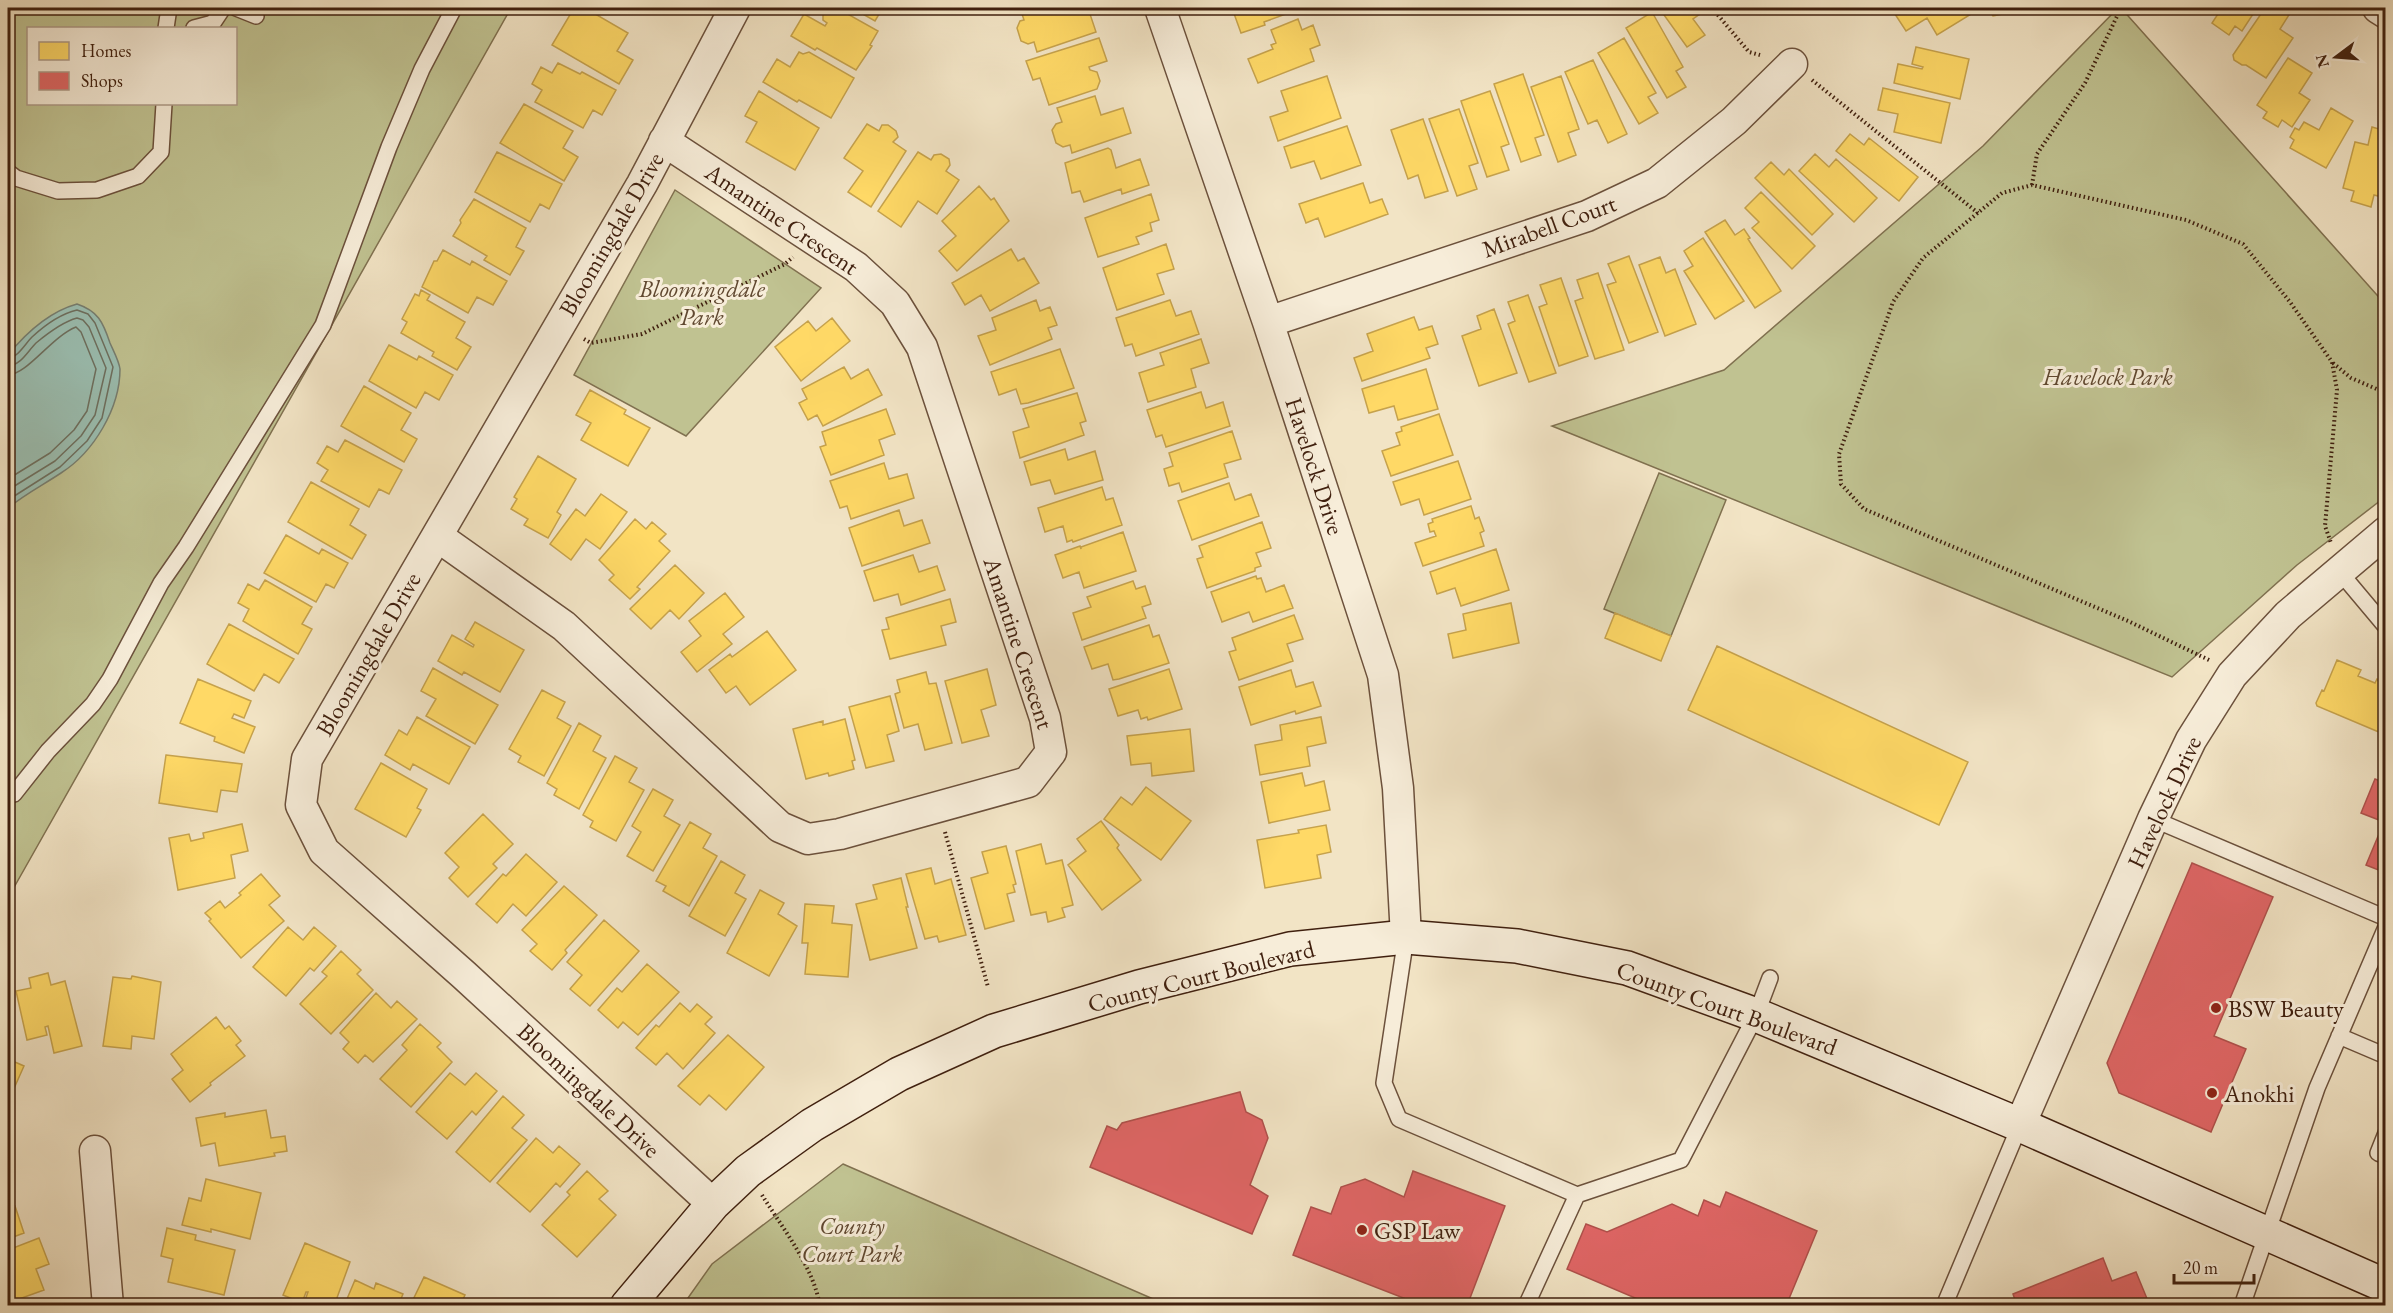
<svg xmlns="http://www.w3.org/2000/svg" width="2393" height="1313" viewBox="0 0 2393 1313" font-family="'EB Garamond',serif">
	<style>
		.green { fill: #c0c291; stroke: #807150; stroke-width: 1.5; fill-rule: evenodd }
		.water { fill: #9bbfb2; stroke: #777f71; stroke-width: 1.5 }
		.homes { fill: #ffd966; stroke: #c6a24c; stroke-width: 1.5 }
		.shops { fill: #e06666; stroke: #b0514c; stroke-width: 1.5 }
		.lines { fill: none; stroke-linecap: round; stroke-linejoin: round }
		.shore { stroke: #6e7060; stroke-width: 1.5 }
		.lane-casing { stroke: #6c513c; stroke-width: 18 }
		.street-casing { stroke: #6c513c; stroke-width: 33 }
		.secondary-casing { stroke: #40200f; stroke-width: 36 }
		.path { stroke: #40200f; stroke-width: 4; stroke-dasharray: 1.5 3; stroke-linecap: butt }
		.lane { stroke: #f7edd9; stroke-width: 15 }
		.street { stroke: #f7edd9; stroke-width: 30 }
		.secondary { stroke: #f7edd9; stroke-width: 33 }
		.poi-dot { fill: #8f2418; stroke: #f7edd9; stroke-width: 2 }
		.labels { text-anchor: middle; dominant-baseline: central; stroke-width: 6; stroke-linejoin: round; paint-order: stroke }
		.street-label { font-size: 24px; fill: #40200f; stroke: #f7edd9 }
		.park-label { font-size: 24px; font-style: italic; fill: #604830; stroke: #f7edd9 }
		.poi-label { font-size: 24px; fill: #40200f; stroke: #f7edd9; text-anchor: start }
	</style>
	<rect width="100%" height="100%" fill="#f2e4c5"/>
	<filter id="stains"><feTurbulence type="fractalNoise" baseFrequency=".00333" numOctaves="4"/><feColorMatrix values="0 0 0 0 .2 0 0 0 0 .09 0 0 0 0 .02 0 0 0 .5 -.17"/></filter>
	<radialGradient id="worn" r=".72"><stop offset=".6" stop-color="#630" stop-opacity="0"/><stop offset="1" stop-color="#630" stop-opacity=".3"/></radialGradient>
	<path class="green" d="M8,8H511L8,898ZM28,28H236V104H28Z
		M2118,8H2121L2385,304V497L2297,565L2172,677L1552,426L1724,370L1983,146Z
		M675,190L821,288L686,436L574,375Z
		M1659,473L1726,500L1671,636L1604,609Z
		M843,1164L1167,1305H683L712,1264Z"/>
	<path class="water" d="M77,304C98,311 103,322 110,343C113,350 119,361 120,369C120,408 94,452 61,473C43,485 25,494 8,508V355C26,333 48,312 77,304Z"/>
	<path class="homes" d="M574,8H585L628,33L617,51L633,60L619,84L552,45Z
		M827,8H837L878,31L870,45L872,46L856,70L817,48L815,50L791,36L804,14L825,26L827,23L823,20V15Z
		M852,8H896L894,11L887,12L882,9L875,21Z
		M1020,8H1078V10L1088,8L1096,32L1037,52L1034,42L1028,44L1021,41L1017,28L1020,21L1024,20Z
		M1232,8H1296L1297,10L1264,22L1265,25L1241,33Z
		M1659,8H1696L1700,14L1693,19L1705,35L1687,47Z
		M1891,8H1981L1937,35L1927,18L1906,31Z
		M1988,8H2023L2024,10L1993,16Z
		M2208,8H2257L2242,31L2235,26L2229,35L2212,23L2218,14Z
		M2265,8H2288L2292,10L2280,29L2293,38L2266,78L2246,65H2242L2234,60L2233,55Z
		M1652,12L1683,67L1676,71L1686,87L1667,98L1626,28Z
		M1298,19L1302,30L1313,25L1320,45L1310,49L1314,61L1258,83L1248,59L1273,49L1271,45L1276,43L1271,30Z
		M1099,38L1107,61L1089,67L1090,70L1097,72L1100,81L1097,89L1049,105L1040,78L1033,80L1026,61Z
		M1624,38L1656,93L1648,97L1658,113L1639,124L1598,53Z
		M1916,47L1969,59L1960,99L1894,83L1898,64L1922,69L1923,67L1912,64Z
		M799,52L803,54L809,52L854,78L831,118L799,100L797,102L763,82L777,59L790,67Z
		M2288,58L2312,73L2299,93L2310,100L2292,127L2282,120L2278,127L2263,118L2267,112L2257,105Z
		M1593,60L1627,134L1608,143L1597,120L1588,124L1565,72Z
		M558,63L580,74L582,72L616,90L602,115L593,110L583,128L535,102L542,90L532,84L541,67L552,73Z
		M1523,74L1544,135L1535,138L1541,155L1521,162L1494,84Z
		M1327,76L1341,118L1278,141L1270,117L1288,111L1281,91Z
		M1561,76L1579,129L1568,133L1576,155L1558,162L1531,87Z
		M1883,88L1950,103L1941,143L1894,132L1898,114L1878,110Z
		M759,91L819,128L795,170L746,142L757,122L745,116Z
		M1490,91L1509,144L1501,147L1509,170L1487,177L1461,101Z
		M1095,96L1101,115L1123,108L1131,133L1072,153L1070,145L1063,147L1056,143L1052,130L1056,124L1062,122L1057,108Z
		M524,104L573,131L563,148L578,157L564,181L500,143Z
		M2331,108L2353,121L2326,168L2290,148L2294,140L2290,137L2295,128L2299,130L2304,122L2319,130Z
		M1459,109L1478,163L1469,166L1477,189L1457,196L1429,119Z
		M1423,119L1448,191L1425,198L1418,175L1408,179L1391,130Z
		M867,124L879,131L882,125H888L896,131L898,137L893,142L906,151L871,207L848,192L863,171L844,158Z
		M1347,126L1361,165L1321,179L1314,161L1291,168L1284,147Z
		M2372,127L2386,131V186L2382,197L2374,195L2371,207L2351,201L2354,191L2343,188L2355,142L2368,145Z
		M1850,134L1864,145L1869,138L1918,177L1899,201L1836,151Z
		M1108,148L1111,150L1116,168L1140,159L1149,185L1122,194L1121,189L1084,202L1080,191L1072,193L1065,163Z
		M497,152L562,184L549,209L540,204L530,222L475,192Z
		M918,152L931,160L934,155L941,154L949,159L950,165L946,171L959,180L937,214L918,201L901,227L878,211Z
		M1815,154L1829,167L1836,159L1877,198L1854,222L1799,171Z
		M1771,162L1784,175L1789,169L1833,214L1812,235L1755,178Z
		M1363,183L1370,203L1382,199L1388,214L1325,237L1318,218L1306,223L1299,204Z
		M979,186L991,200L994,198L1009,221L957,271L939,251L956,236L942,221Z
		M1761,192L1815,246L1792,269L1752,228L1759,222L1745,208Z
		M1151,194L1159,220L1150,223L1152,231L1136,237L1139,244L1098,257L1085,218Z
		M474,199L526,228L516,247L524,251L510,275L484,260L487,256L453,236L461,223L460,220Z
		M1725,220L1735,235L1744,229L1750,238L1748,239L1781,291L1755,308L1705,232Z
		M1703,238L1744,301L1715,319L1684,271L1693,266L1684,251Z
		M1166,244L1174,269L1157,274L1164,294L1117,310L1103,268Z
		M1011,249L1018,261L1024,258L1039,283L990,311L981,295L965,305L952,283Z
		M443,250L470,265L472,261L507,281L493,305L477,297L468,313L422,287L434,261H437Z
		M1629,256L1658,332L1629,343L1607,285L1616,282L1608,264Z
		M1660,257L1666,273L1675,269L1696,324L1665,336L1639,265Z
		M1598,273L1624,350L1595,359L1575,301L1583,298L1577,280Z
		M1561,278L1588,356L1559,366L1539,307L1547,304L1540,285Z
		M421,290L430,295L427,300L465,322L456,338L471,347L457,370L432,356L434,352L401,333L407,322L402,319L415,294L419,296Z
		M1528,295L1556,373L1529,382L1508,324L1515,321L1508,302Z
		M1036,300L1040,311L1050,307L1057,325L1048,328L1052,339L990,365L978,336L996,330L992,318Z
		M1170,300L1176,316L1191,311L1199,334L1136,356L1132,344L1125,346L1116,318Z
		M1494,309L1517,373L1479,386L1462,336L1481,329L1477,316Z
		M1414,317L1419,330L1432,326L1438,344L1426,348L1430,358L1362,381L1354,358L1373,351L1367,334Z
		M832,318L850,341L801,381L775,347L808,321L816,331Z
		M1201,339L1209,363L1191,369L1196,387L1148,402L1139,373L1164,365L1160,353Z
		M389,345L417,360L419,356L453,375L439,400L425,392L416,408L369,381Z
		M1060,349L1074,388L1028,403L1021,404L1016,389L999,395L991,372Z
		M844,367L851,379L868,369L882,395L823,426L817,415L808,420L799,403L807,399L802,389Z
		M1426,369L1438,409L1398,420L1394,406L1369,413L1362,389Z
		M364,386L411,413L401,430L417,439L404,462L341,426Z
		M590,390L626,410L624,414L650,428L628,466L581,440L591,423L576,415Z
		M1201,392L1206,408L1223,402L1230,426L1166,447L1162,435L1156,437L1147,410Z
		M1077,393L1086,421L1080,423L1084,435L1020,458L1013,432L1029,427L1023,409Z
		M886,409L895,434L879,440L884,455L831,475L820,447L826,445L822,432Z
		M1439,414L1453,455L1391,476L1382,451L1400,445L1396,433L1402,431L1401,427Z
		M1232,431L1241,459L1224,464L1228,477L1182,492L1179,483L1169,486L1164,469L1173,466L1169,453Z
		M345,440L402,470L389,494L379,489L369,507L321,481L328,470L317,463L327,446L338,452Z
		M1065,449L1068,460L1095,451L1103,480L1055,494L1050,480L1031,485L1024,462Z
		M538,456L576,479L557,512L561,515L548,538L524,525L528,519L511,509L517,499L514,497Z
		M1458,461L1471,499L1424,515L1419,499L1401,505L1393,482Z
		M884,463L889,479L907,474L914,498L851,519L847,506L840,508L830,481Z
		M311,482L359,509L350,525L366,535L352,559L288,522Z
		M1229,483L1235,500L1251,494L1259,516L1192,540L1178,501Z
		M1102,487L1106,500L1113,498L1122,525L1073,542L1072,540L1067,542L1063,526L1045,532L1038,508Z
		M601,494L627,512L600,549L586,539L571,560L550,544L576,509L585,516Z
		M1471,506L1475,519L1479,517L1484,531L1480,533L1484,546L1423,566L1415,543L1436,536L1434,531L1430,532L1428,524L1433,522L1432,519Z
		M899,510L904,526L922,520L930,543L862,566L849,528Z
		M635,519L646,529L652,522L666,534L659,541L670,551L637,587L640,589L630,599L609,580L614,575L599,560Z
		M1262,522L1271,548L1256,553L1261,566L1255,568V571L1207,588L1197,559L1203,557L1199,546Z
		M1123,532L1136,571L1084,588L1079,572L1063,578L1055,555L1080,546L1081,549V547Z
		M286,535L319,554L322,549L348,563L334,588L326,584L316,602L264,573Z
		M1496,549L1509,590L1461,606L1455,588L1437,594L1430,572Z
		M913,555L919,572L937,566L945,590L901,605L898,594L874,601L864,571Z
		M675,565L704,593L679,619L670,610L651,629L630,609Z
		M1256,576L1257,579L1261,578L1266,592L1284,585L1293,608L1253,622L1249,612L1222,622L1211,592Z
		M265,580L312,607L302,624L312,629L298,654L243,621L249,609L238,603L248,584L259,590Z
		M1133,581L1136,589L1145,586L1151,604L1142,607L1146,618L1082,640L1073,613L1091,607L1087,597Z
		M725,593L744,617L723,634L732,644L697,672L681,652L701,636L689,621Z
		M950,599L956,622L941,626L946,645L890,659L882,630L889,629L886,618Z
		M1511,603L1519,643L1453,658L1448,634L1466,630L1463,614Z
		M1615,613L1671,636L1661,661L1605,638Z
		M1294,615L1303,639L1287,644L1293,661L1239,680L1229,652L1236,650L1232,638Z
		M475,622L524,650L500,692L464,672L462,675L438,661L452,635L473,647L474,645L465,639Z
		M229,624L294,659L279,683L264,674L254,691L207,664Z
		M1149,625L1153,637L1159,635L1169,663L1119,679L1113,680L1108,664L1092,669L1084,647Z
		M767,631L796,670L750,705L736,686L726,693L709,670L730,654L732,657Z
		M1717,646L1968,762L1939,825L1688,710Z
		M2337,660L2361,670L2358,676L2375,683L2377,679L2386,683V735L2317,706L2316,703L2322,690L2324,691Z
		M433,668L498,705L475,744L426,716L436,699L421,691Z
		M987,669L996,705L981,710L989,736L962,743L945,681Z
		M1169,669L1182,709L1148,720L1147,717L1141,719L1138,710L1118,716L1109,689Z
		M1291,670L1296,687L1313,682L1321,706L1296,714L1295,711L1251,725L1239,687Z
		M926,672L929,684L936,683L952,743L925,750L918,724L904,728L895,694L900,692L897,680Z
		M198,679L251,701L244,718L234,714L232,718L255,727L244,753L214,741L215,737L180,723Z
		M542,690L565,702L557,718L571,726L544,776L518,762L521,756L509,749Z
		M890,696L899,731L887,735L894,761L866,768L849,707Z
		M417,717L470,747L449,784L413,764L410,770L385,755L399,730L407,735Z
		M1321,717L1326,743L1307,747L1310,766L1260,775L1255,745L1282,740L1280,725Z
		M845,719L855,760L852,761L854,769L829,776L828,773L806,779L793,729L823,721V725Z
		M579,723L601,736L593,751L606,758L579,809L554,795L557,789L547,783Z
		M1190,729L1194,771L1152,776L1151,763L1131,765L1127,736Z
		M166,755L242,764L237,792L221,790L217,812L159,803Z
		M615,756L637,768L629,782L644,790L616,841L590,827L593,821L583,815Z
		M381,763L427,789L417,808L421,810L406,837L355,809Z
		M1302,773L1305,786L1324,781L1330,810L1269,823L1261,782Z
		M1146,787L1191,821L1161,860L1104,819L1121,797L1132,805Z
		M653,789L673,800L664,816L680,825L653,871L627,856L641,832L632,826Z
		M483,814L513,844L493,864L497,868L468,897L449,878L459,867L445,853Z
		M1101,821L1119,845L1117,848L1141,880L1102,910L1068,865L1086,851L1077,839Z
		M690,822L711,834L703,848L717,856L689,906L663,891L666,886L656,881Z
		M242,824L248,851L231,855L235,878L178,890L169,838L189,834L191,841L204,838L203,833Z
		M1326,825L1331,852L1317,855L1321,878L1265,888L1257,840L1299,833L1298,830Z
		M1041,844L1046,864L1062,860L1073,905L1062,908L1065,917L1048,922L1046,912L1031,915L1016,851Z
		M1006,846L1016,884L1013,885L1015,892L1007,894L1014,921L985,929L971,878L988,873L982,852Z
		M526,854L557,882L526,916L513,904L497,923L476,904L503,874L506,876Z
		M721,861L745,875L735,893L746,899L725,936L689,916Z
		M931,868L935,884L951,879L966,935L939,942L937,936L925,939L906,874Z
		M261,874L280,896L269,905L284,921L241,958L209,921L211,919L205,913L220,901L225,908L241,895L239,893Z
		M901,878L908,907H906L917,948L870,960L856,904L877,899L873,885Z
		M564,886L597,915L565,950L567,953L552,970L530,951L537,944L522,930Z
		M760,890L784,903L778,914L797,926L769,976L727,953Z
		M805,904L834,906L832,923L852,925L848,977L805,974L808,943H802Z
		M604,920L639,951L590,1006L570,989L582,975L567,962Z
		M288,927L303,940L314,927L336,946L314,971L310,968L286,996L253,967Z
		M341,951L361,970L357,974L373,990L331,1034L300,1004L327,976L322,972Z
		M647,964L679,992L638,1035L623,1022L618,1028L598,1010L617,988L622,992Z
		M48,973L51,985L65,981L82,1046L54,1053L48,1026L45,1027L47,1035L27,1040L16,991L31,988L29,978Z
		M132,976L161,982L154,1039L132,1036L131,1049L103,1046L113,977L131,979Z
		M376,993L391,1008L397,1001L417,1019L373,1062L365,1055L358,1063L343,1049L349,1042L340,1033Z
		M680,1003L690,1012L697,1004L712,1017L705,1024L715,1033L683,1069L667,1053L656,1065L636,1048L656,1025L659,1027Z
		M216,1017L225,1029L229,1026L241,1041L236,1045L245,1056L210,1083L211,1085L190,1102L172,1079L183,1070L171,1054Z
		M420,1024L441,1043L437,1047L452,1062L411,1107L380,1079L407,1050L402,1045Z
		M728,1035L764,1067L726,1110L709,1095L700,1105L678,1086Z
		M8,1059L24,1066L8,1102Z
		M450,1073L465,1085L476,1073L497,1091L476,1115L472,1111L447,1139L416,1112Z
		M503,1096L524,1115L512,1128L527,1140L490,1182L456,1152Z
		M266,1110L271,1138L285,1136L287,1151L274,1153L275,1156L219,1166L215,1143L201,1146L196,1118L225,1113V1117Z
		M536,1138L553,1153L559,1146L580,1164L560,1187L556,1183L530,1212L497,1183Z
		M587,1171L608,1191L599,1199L616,1215L577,1257L542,1225L570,1195L567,1192Z
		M206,1179L261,1193L250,1239L211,1229V1232L182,1225L189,1198L201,1201Z
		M15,1206L24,1233L8,1239V1209Z
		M167,1228L196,1235L195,1240L235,1250L224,1295L168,1282L173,1259L161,1256Z
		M39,1238L49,1264L36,1269L44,1290L8,1303V1250Z
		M305,1243L350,1262L334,1306H303L308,1292H306L302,1303L283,1295Z
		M424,1277L465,1295L460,1306H410Z
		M355,1280L374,1289L376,1283L403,1294L398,1306H344Z"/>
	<path class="shops" d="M2375,779L2386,783V873L2366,865L2384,822L2361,813Z
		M2192,863L2273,897L2214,1036L2246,1049L2211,1132L2119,1093L2107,1063Z
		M1240,1092L1246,1112L1262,1120L1268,1138L1250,1185L1268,1196L1252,1234L1090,1167L1107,1126L1117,1130L1122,1123Z
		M1413,1171L1505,1206L1467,1306H1424L1293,1255L1311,1207L1331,1214L1341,1187L1365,1179L1404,1197Z
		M1726,1192L1817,1231L1786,1306H1654L1567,1269L1586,1224L1607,1232L1672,1204L1698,1216L1704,1200L1720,1207Z
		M2103,1258L2112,1281L2136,1272L2150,1306H2017L2013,1294Z"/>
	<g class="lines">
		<path class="shore" d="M8,359C18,357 25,344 32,337C45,325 60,314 77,310L88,314L95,323L113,367L102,418L87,441L60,467L8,500
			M8,366C21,365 27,352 36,343C48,333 62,322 77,318L83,320L89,327L106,368L95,415L81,436L55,461L8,490
			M8,375C28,374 51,337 76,327L81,332L96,369L87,411L74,430L50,453L8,479"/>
		<g class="lane-casing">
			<path id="lane" d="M236,8L256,16
				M166,28L169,8
				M194,28L213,23L223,8
				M8,172L16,178L58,191L97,190L138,176L161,152L164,104
				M2339,571L2386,627
				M14,794L48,751L93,704L110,679L161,583L186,547L323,325L389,147L422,69L454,8
				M2153,819L2386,918
				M1406,937L1384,1083L1399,1119L1577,1195L1526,1306
				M2339,1036L2386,1056
				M2386,1133L2378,1153L2386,1156
				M1577,1195L1681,1160L1756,1015L1770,978
				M1944,1306L2020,1125
				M2242,1306L2317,1088L2386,927"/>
		</g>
		<g class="street-casing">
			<path id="street" d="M1160,8L1268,322L1383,675L1398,788L1406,937
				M2378,8L2386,13
				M1268,322L1587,216L1657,183L1734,121L1792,64
				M437,536L564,626L780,827L808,839L840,834L1028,782L1051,752L1045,718L922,347L895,303L856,267L664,141
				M2020,1125L2153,819L2191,740L2232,675L2288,615L2386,532
				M95,1151L108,1306
				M713,1204L464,975L324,851L301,805L307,759L642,184L735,8"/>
		</g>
		<g class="secondary-casing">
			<path id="secondary" d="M627,1306L713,1204L748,1171L812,1125L899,1074L994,1031L1139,987L1290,949L1406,937L1517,946L1627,968L1756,1015L2020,1125L2386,1286"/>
		</g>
		<path class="path" d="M1712,8L1749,52L1760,55
			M1812,80L1978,213
			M2032,185L2037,154L2085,83L2121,8
			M584,339L591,343L642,334L785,264L793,257
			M2333,363L2351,378L2386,393
			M2209,660L2128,621L1864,509L1841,484L1839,454L1893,302L1923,258L2002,193L2032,185L2186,220L2243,244L2290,302L2332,362L2337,390L2325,526L2331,543
			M945,832L988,987
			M762,1195C783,1229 813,1266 820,1306"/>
		<use href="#lane" class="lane"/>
		<use href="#street" class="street"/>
		<use href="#secondary" class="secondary"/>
	</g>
	<g class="poi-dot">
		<circle cx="2216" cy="1008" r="6"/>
		<circle cx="2212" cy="1093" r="6"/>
		<circle cx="1362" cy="1230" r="6"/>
	</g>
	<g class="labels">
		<g class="street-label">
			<text transform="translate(782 219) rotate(34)">Amantine Crescent</text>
			<text transform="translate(1549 226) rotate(-20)">Mirabell Court</text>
			<text transform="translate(611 234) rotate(-60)">Bloomingdale Drive</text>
			<text transform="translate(1315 466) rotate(72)">Havelock Drive</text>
			<text transform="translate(1019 643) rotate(72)">Amantine Crescent</text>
			<text transform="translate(368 654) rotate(-60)">Bloomingdale Drive</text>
			<text transform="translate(2164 802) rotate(-65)">Havelock Drive</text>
			<text transform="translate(1201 976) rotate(-14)">County Court Boulevard</text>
			<text transform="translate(1727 1008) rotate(20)">County Court Boulevard</text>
			<text transform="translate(589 1090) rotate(43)">Bloomingdale Drive</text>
		</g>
		<g class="park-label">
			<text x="702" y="288">Bloomingdale<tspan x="702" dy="28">Park</tspan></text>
			<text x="2108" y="376">Havelock Park</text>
			<text x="852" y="1225">County<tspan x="852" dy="28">Court Park</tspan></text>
		</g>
		<g class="poi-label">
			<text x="2228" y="1008">BSW Beauty</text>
			<text x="2224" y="1093">Anokhi</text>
			<text x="1374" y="1230">GSP Law</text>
		</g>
	</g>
	<rect width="2393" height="1313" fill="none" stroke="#f2e4c5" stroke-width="30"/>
	<rect x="9" y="9" width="2375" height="1295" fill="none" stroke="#40200f" stroke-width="3"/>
	<rect x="15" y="15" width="2363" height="1283" fill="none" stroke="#40200f" stroke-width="1.5"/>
	<rect x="27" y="27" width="210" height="78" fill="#f7edd9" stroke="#ae9b88" stroke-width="1.5"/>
	<rect x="39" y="42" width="30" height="18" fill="#ffd966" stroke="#ae9b88" stroke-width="1.5"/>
	<text x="81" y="57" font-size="18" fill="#40200f">Homes</text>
	<rect x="39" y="72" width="30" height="18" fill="#e06666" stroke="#ae9b88" stroke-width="1.5"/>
	<text x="81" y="87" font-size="18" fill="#40200f">Shops</text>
	<g transform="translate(2336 57) rotate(254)" stroke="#f7edd9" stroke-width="4.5" paint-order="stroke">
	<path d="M0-4.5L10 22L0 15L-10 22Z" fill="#40200f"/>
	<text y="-9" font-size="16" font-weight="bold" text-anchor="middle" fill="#40200f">N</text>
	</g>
	<path d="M2174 1274v9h80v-9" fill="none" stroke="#40200f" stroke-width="3"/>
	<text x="2183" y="1274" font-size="18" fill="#40200f" stroke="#f7edd9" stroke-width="4.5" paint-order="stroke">20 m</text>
	<rect width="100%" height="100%" filter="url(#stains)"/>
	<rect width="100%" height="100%" fill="url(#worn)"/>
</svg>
